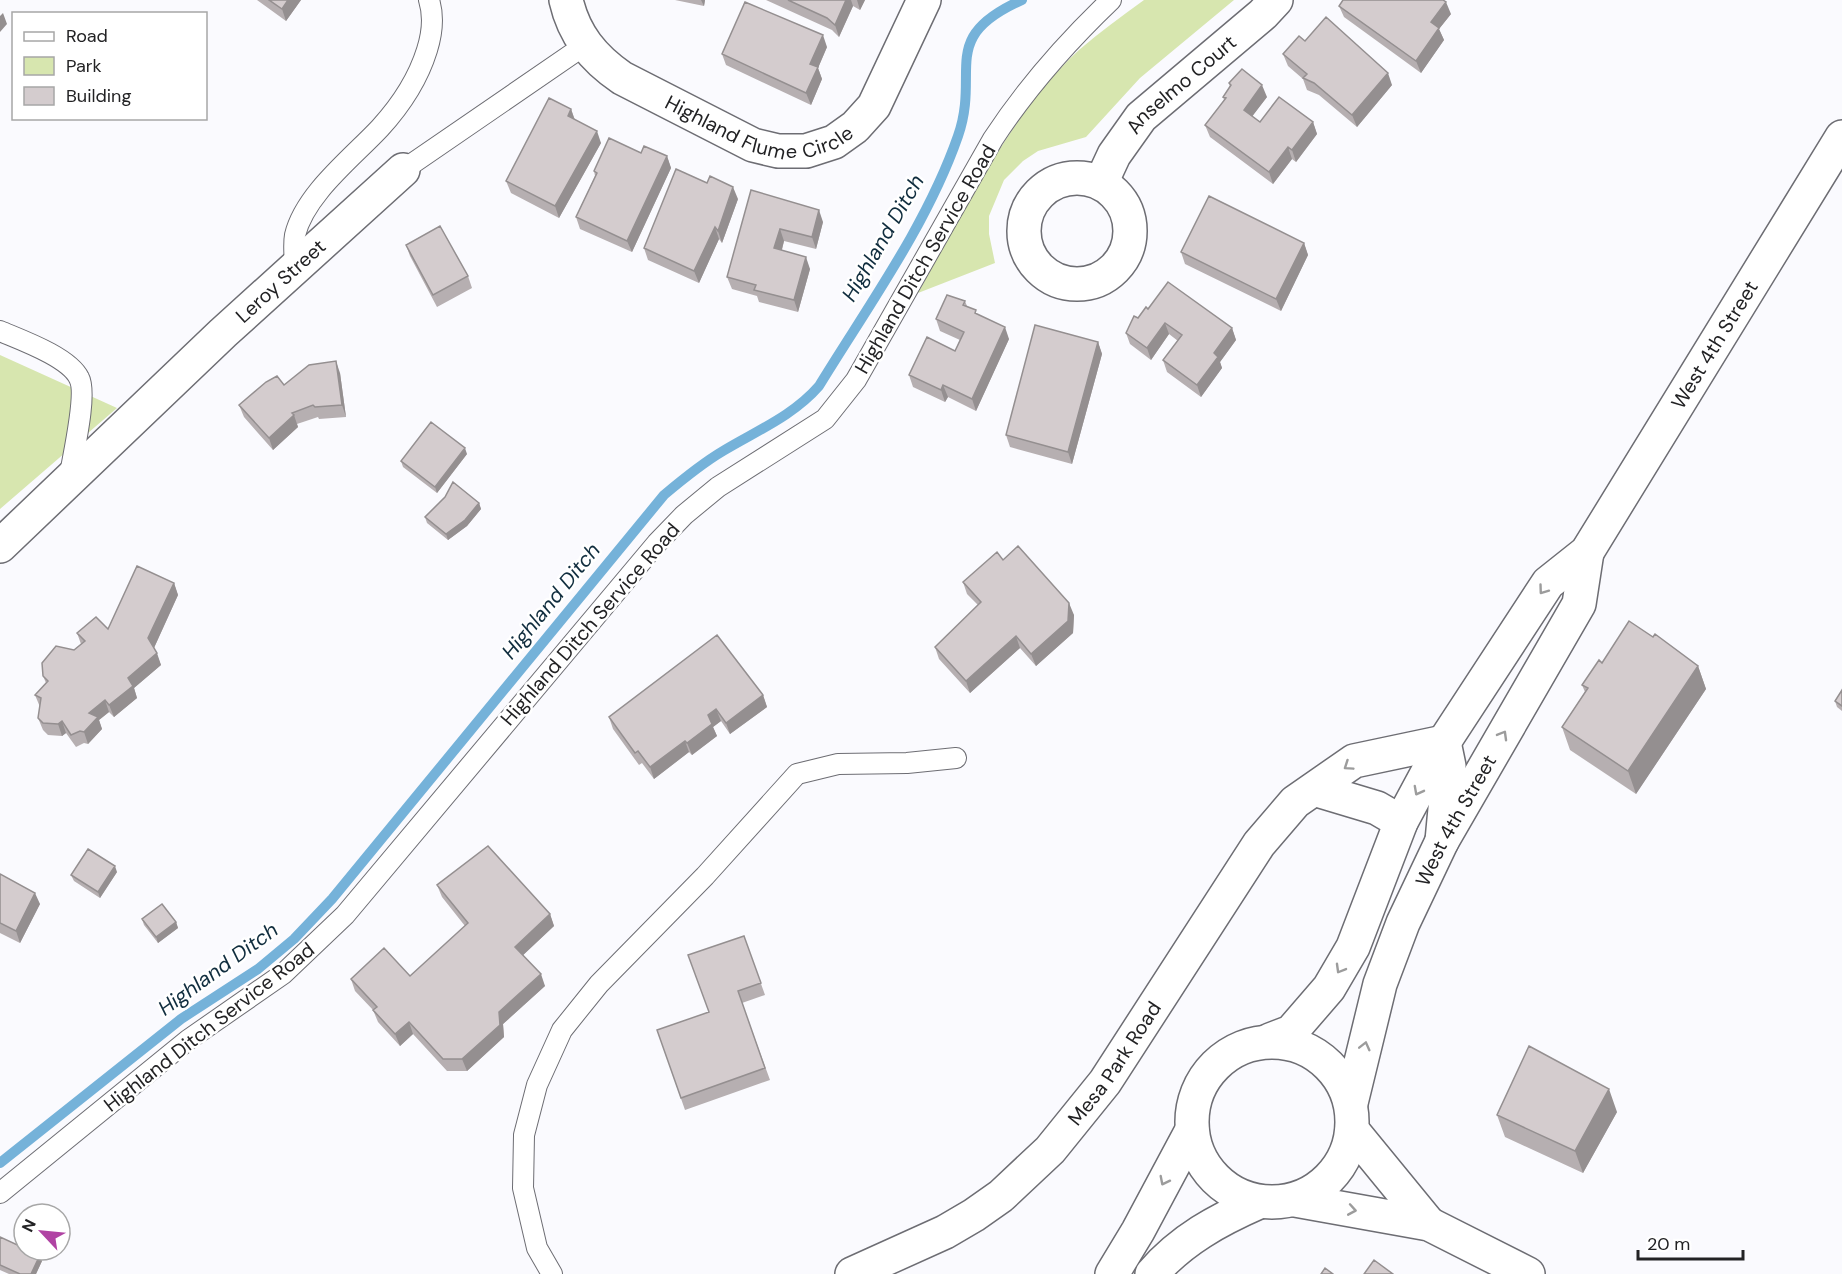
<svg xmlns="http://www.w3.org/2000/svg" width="1842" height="1274" viewBox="0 0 1842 1274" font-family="'DM Sans',sans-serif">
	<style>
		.green { fill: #d7e6af }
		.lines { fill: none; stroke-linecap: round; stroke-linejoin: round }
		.stream { stroke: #75b2d9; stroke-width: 10 }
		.lane-casing { stroke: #6d6d73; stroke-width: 22 }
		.street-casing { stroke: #6d6d73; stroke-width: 36 }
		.secondary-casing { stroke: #6d6d73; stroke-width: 36 }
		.lane { stroke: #fff; stroke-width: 20 }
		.street { stroke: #fff; stroke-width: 33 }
		.secondary { stroke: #fff; stroke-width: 33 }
		.wall { fill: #b6afb1 }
		.shaded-wall { fill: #948f90 }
		.building { fill: #d4ccce; stroke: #948f90; stroke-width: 1.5 }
		.oneway { stroke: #9c9c9c }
		.labels { text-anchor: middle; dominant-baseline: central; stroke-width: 5; stroke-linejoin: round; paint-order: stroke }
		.street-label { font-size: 20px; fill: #222224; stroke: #fff }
		.water-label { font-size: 21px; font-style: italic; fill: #102d3e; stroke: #fff }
	</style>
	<rect width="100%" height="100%" fill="#fafafe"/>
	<path class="green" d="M1144,0H1234L1140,78L1086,137L1038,151L1023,161L1004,180L989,216V234L995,263L918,293C962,214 1012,111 1079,50C1100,32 1122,16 1144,0Z
		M0,355L117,408L0,509Z"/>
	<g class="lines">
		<path class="stream" d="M0,1163L181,1019L258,969L294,939L332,899L664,495C683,479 701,464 723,451C756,431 793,416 819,386C868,306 927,225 958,136C981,70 937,38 1022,0"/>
		<g class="lane-casing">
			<path id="lane" d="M403,170L585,45
				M295,268C295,257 293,246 295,235C305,194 352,158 380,128C401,105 418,79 427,50C432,34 434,16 429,0
				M0,331C21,340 69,357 79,378C88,394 72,459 69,480
				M0,1193L188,1040L283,974L345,915L657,543L684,515L718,487L825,419L856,380L993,139C1027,87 1066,43 1111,0
				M552,1274L537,1248L523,1188L524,1135L537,1085L562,1030L599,984L705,876L797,774L838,764L907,763L956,758"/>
		</g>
		<g class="street-casing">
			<g id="street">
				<path id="s1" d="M566,0C574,35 593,58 622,78L753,145L778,151H806L834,142L855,127L874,106L924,0"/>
				<circle cx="1077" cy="231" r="53"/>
				<path id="s2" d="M1101,183L1114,155L1141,117L1263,14L1276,0"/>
				<path id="s3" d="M0,546L223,333L403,170"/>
				<path d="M1352,1130L1429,1224"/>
				<path d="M1295,1200L1429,1224L1528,1274"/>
			</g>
		</g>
		<g class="secondary-casing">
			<g id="secondary">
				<path d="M1317,790L1377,808L1401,822"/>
				<path id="s4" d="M1270,1040L1291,1032L1329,988L1353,947L1401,822L1444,742L1548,583L1587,552L1842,137"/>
				<circle cx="1272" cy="1122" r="80"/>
				<path id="s5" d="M1351,1103L1380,984L1403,923L1442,841L1579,604L1587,552"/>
				<path id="s6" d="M852,1274L945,1232L974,1215L1001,1196L1050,1150L1105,1082L1259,844L1295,802L1354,761L1444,742L1449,766L1442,841"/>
				<path d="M1112,1274L1138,1231L1192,1130"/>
				<path d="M1152,1274C1181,1240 1218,1220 1259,1202"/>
			</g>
		</g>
		<use href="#lane" class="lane"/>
		<use href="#street" class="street"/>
		<use href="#secondary" class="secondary"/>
	</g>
	<path class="wall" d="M257,0H301L286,21Z
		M675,0H705L704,6Z
		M766,0H865L860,10L853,6L839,37L832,30Z
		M1339,6L1451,14L1439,29L1444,40L1421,73L1344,17Z
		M1305,41L1392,85L1357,127L1319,95L1307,90L1303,79L1288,66L1283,54Z
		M827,47L818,68L822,79L811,105L726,65L722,54Z
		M1229,83L1267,97L1252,116L1260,122H1313L1317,134L1296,162L1292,159L1273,184L1210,137L1205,125L1224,100L1223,97L1230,87Z
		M571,109L575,120L601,143L559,218L511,193L506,181Z
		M641,153L667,156L671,168L632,252L580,229L576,217L595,176L594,171Z
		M751,190L823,222L816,249L784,241L782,250L810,269L798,312L759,302L757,296L732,289L727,277Z
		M738,199L722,243L719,239L699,283L648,260L644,248Z
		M1304,243L1308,255L1281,311L1185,264L1181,252Z
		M406,245L468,276L472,288L437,307L410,256Z
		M965,301L967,306L1009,339L976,411L948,397L945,402L913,387L909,375L955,351L960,340L940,331L936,319Z
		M1148,309L1232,328L1236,340L1220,362L1222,368L1201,397L1167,372L1163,360L1178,341L1169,334L1151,360L1130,344L1126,333L1138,318Z
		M1098,342L1102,354L1072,464L1010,447L1006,435Z
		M340,373L346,417L319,419L318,417L297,424L298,427L273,450L244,417L239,405L284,385Z
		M467,454L437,493L403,467L401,461Z
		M479,503L481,509L467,526L448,540L427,523L425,517Z
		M1003,560L1074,615L1073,633L1036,666L1020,648L970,693L939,659L935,647L978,605L967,594L963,582Z
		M174,583L178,595L154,648L161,665L134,688L137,698L114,717L109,712L99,720L102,729L88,744L84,743L76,747L66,733L62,736L48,735L43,730L38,718L40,707L35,695L46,683L43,676L81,644L77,633L108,629Z
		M1698,666L1706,689L1636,794L1570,750L1562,727L1585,692L1582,685Z
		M1842,690V711L1837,707L1835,701Z
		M763,695L767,707L730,734L721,721L713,727L717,736L692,755L689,752L654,779L642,763L639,765L613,729L609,717Z
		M117,872L100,898L74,881L71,875Z
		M0,874L40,904L20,943L0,933Z
		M437,885L550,914L554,926L523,955L545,986L503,1024L504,1037L467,1071H447L413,1034L400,1046L378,1022L373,1010L355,991L351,979L410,976L465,926L442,897Z
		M142,919L176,922L178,928L158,943L144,925Z
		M744,936L765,995L742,1003L770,1080L685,1110L657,1030L709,1012Z
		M1617,1112L1583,1173L1505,1137L1497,1115Z
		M0,1237L42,1261L36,1274H9L0,1270Z"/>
	<path class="shaded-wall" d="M288,0H301L286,21L282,9Z
		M701,0H705L704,6Z
		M846,0H851L853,6L839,37L835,25Z
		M857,0H865L860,10Z
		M1446,2L1451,14L1439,29L1444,40L1421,73L1416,61L1431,22Z
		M3,13L7,24L0,32V16Z
		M823,35L827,47L818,68L822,79L811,105L806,93L810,64Z
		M1388,73L1392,85L1357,127L1352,115Z
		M1262,85L1267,97L1248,122L1244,110Z
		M571,109L575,121L568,116Z
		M1313,122L1317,134L1296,162L1292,150Z
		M597,131L601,143L559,218L555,206Z
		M1288,147L1292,159L1273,184L1269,172Z
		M667,156L671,168L632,252L627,241Z
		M733,187L738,199L722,243L718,231Z
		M819,210L823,222L816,249L812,237Z
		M715,227L719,239L699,283L694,271Z
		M780,229L784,241L779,260L774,248Z
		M1304,243L1308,255L1281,311L1276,299Z
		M806,257L810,269L798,312L794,300Z
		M1165,323L1169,334L1151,360L1147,348Z
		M1005,327L1009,339L976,411L972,399Z
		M1232,328L1236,340L1220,362L1222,368L1201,397L1197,385L1214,353Z
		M1098,342L1102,354L1072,464L1068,452Z
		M336,361L340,373L346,417L342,405Z
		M943,385L948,397L945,402L941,390Z
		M294,415L298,427L273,450L269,438Z
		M465,448L467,454L437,493L435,487Z
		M479,503L481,509L467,526L448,540L446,534Z
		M174,583L178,595L153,650L148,638Z
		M1069,603L1074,615L1073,633L1036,666L1031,654Z
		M1016,636L1020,648L970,693L966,681Z
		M157,653L161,665L134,688L137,698L114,717L109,705L128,678Z
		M1698,666L1706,689L1636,794L1628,771Z
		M763,695L767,707L730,734L726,723Z
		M105,700L109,712L99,720L102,729L88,744L84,732L89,713Z
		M716,709L721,721L713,727L717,736L692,755L687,743L708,715Z
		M62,721L66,733L62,736L58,724Z
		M685,741L689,752L654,779L650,767Z
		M115,866L117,872L100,898L98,892Z
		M35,893L40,904L20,943L16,931Z
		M550,914L554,926L520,958L515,947Z
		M176,922L178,928L158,943L156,937Z
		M541,974L545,986L503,1024L504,1037L467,1071L462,1059L499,1012Z
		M409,1022L413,1034L400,1046L395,1034Z
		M1609,1089L1617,1112L1583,1173L1575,1151Z
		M40,1255L42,1261L36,1274H31Z"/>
	<path class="building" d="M269,0H288L282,9Z
		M788,0H846L835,25L827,18Z
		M1343,0H1443L1446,2L1431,22L1439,28L1416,61L1339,6Z
		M745,2L823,35L810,64L818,67L806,93L722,54Z
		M1326,17L1388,73L1352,115L1314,83L1303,78L1307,74L1283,54L1299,36L1305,41Z
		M1242,69L1262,85L1244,110L1260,122L1279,97L1313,122L1292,150L1288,147L1269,172L1205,125L1226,98L1223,97L1231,85L1229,83Z
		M549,98L571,109L568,116L597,131L555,206L506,181Z
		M609,138L641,153L644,146L667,156L627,241L576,217L597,173L594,171Z
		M676,169L707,183L710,176L733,187L718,231L715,227L694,271L644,248Z
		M751,190L819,210L812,237L780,229L774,248L806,257L794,300L754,290L756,285L727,277Z
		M1209,196L1304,243L1276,299L1181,252Z
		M440,226L468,276L433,295L406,245Z
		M1168,282L1232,328L1214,353L1218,357L1197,385L1163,360L1182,335L1165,323L1147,348L1126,333L1134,316L1138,318L1146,307L1148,309Z
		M947,295L965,301L963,305L976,310L975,313L1005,327L972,399L943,385L941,390L909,375L927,337L955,351L964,332L936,319Z
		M1035,325L1098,342L1068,452L1006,435Z
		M336,361L342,405L315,407L313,405L292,413L294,415L269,438L239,405L266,382L277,376L284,385L309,365Z
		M431,422L465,448L435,487L401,461Z
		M453,482L479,503L465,520L446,534L425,517L445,497Z
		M1018,546L1069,603L1068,621L1031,654L1016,636L966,681L935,647L981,602L963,582L997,552L1003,560Z
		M137,566L174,583L148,638L157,653L128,678L133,686L109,705L105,700L89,713L98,717L84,732L80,731L71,735L62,721L58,724L43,723L38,718L41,698L35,695L48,681L43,676L42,663L56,646L74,650L85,641L77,633L96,617L108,629Z
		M1629,621L1653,637L1655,634L1698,666L1628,771L1562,727L1588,688L1582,685L1599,660L1602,663Z
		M717,635L763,695L726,723L716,709L708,715L712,724L687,743L685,741L650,767L638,751L635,753L609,717Z
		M1842,690V706L1835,701Z
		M488,846L550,914L515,947L541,974L499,1012L500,1025L462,1059H443L409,1022L395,1034L373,1010L377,1007L351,979L384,948L410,976L468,923L437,885Z
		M88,849L115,866L98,892L71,875Z
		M0,874L35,893L16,931L0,923Z
		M162,904L176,922L156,937L142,919Z
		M744,936L761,983L738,991L765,1068L681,1098L657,1030L709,1012L688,955Z
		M1529,1046L1609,1089L1575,1151L1497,1115Z
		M0,1237L24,1248V1250H29L40,1255L31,1274H20L0,1265Z
		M1374,1260L1393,1274H1364Z
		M1325,1268L1333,1274H1321Z"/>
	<defs><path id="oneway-chevron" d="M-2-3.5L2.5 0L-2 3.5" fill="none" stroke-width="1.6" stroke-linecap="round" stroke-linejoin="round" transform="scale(1.5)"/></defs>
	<g class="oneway">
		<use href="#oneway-chevron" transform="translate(1543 590) rotate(126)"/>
		<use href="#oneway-chevron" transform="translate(1503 735) rotate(-60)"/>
		<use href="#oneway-chevron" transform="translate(1348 766) rotate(146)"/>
		<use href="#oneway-chevron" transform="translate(1418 791) rotate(118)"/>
		<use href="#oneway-chevron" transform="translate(1340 969) rotate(120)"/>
		<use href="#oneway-chevron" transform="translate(1365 1046) rotate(-76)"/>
		<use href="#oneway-chevron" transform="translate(1164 1181) rotate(117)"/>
		<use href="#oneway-chevron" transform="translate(1352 1210) rotate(10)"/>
	</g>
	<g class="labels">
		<g class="street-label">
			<text stroke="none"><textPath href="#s2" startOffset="129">Anselmo Court</textPath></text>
			<text stroke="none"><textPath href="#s1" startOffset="249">Highland Flume Circle</textPath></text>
			<text transform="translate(925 259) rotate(-60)">Highland Ditch Service Road</text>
			<text stroke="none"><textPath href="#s3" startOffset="386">Leroy Street</textPath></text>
			<text stroke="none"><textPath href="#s4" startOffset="836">West 4th Street</textPath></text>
			<text transform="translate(590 624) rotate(-49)">Highland Ditch Service Road</text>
			<text stroke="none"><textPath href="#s5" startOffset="303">West 4th Street</textPath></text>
			<text transform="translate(209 1027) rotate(-38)">Highland Ditch Service Road</text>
			<text stroke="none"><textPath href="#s6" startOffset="344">Mesa Park Road</textPath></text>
		</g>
		<g class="water-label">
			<text transform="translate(883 238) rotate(-60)">Highland Ditch</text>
			<text transform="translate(551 601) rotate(-51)">Highland Ditch</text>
			<text transform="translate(218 969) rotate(-36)">Highland Ditch</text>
		</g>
	</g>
	<rect x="12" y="12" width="195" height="108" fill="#ffffff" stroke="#a7a7a7" stroke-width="1.5"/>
	<rect x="24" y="32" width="30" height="9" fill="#ffffff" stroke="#a7a7a7" stroke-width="1.5"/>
	<text x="66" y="42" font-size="18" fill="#222224">Road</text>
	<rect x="24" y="57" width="30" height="18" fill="#d7e6af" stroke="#a7a7a7" stroke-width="1.5"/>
	<text x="66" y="72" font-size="18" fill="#222224">Park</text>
	<rect x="24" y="87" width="30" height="18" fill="#d4ccce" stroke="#a7a7a7" stroke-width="1.5"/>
	<text x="66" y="102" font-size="18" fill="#222224">Building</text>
	<g transform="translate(42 1232) rotate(296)"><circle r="28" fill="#ffffff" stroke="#a7a7a7" stroke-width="1.5"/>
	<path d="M0-4.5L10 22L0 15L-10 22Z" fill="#b043a3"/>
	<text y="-9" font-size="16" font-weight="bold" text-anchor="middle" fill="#222224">N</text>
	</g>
	<path d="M1638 1250v9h105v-9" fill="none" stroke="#222224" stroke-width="3"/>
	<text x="1647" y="1250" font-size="18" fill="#222224" stroke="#ffffff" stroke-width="4.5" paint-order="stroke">20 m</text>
</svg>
